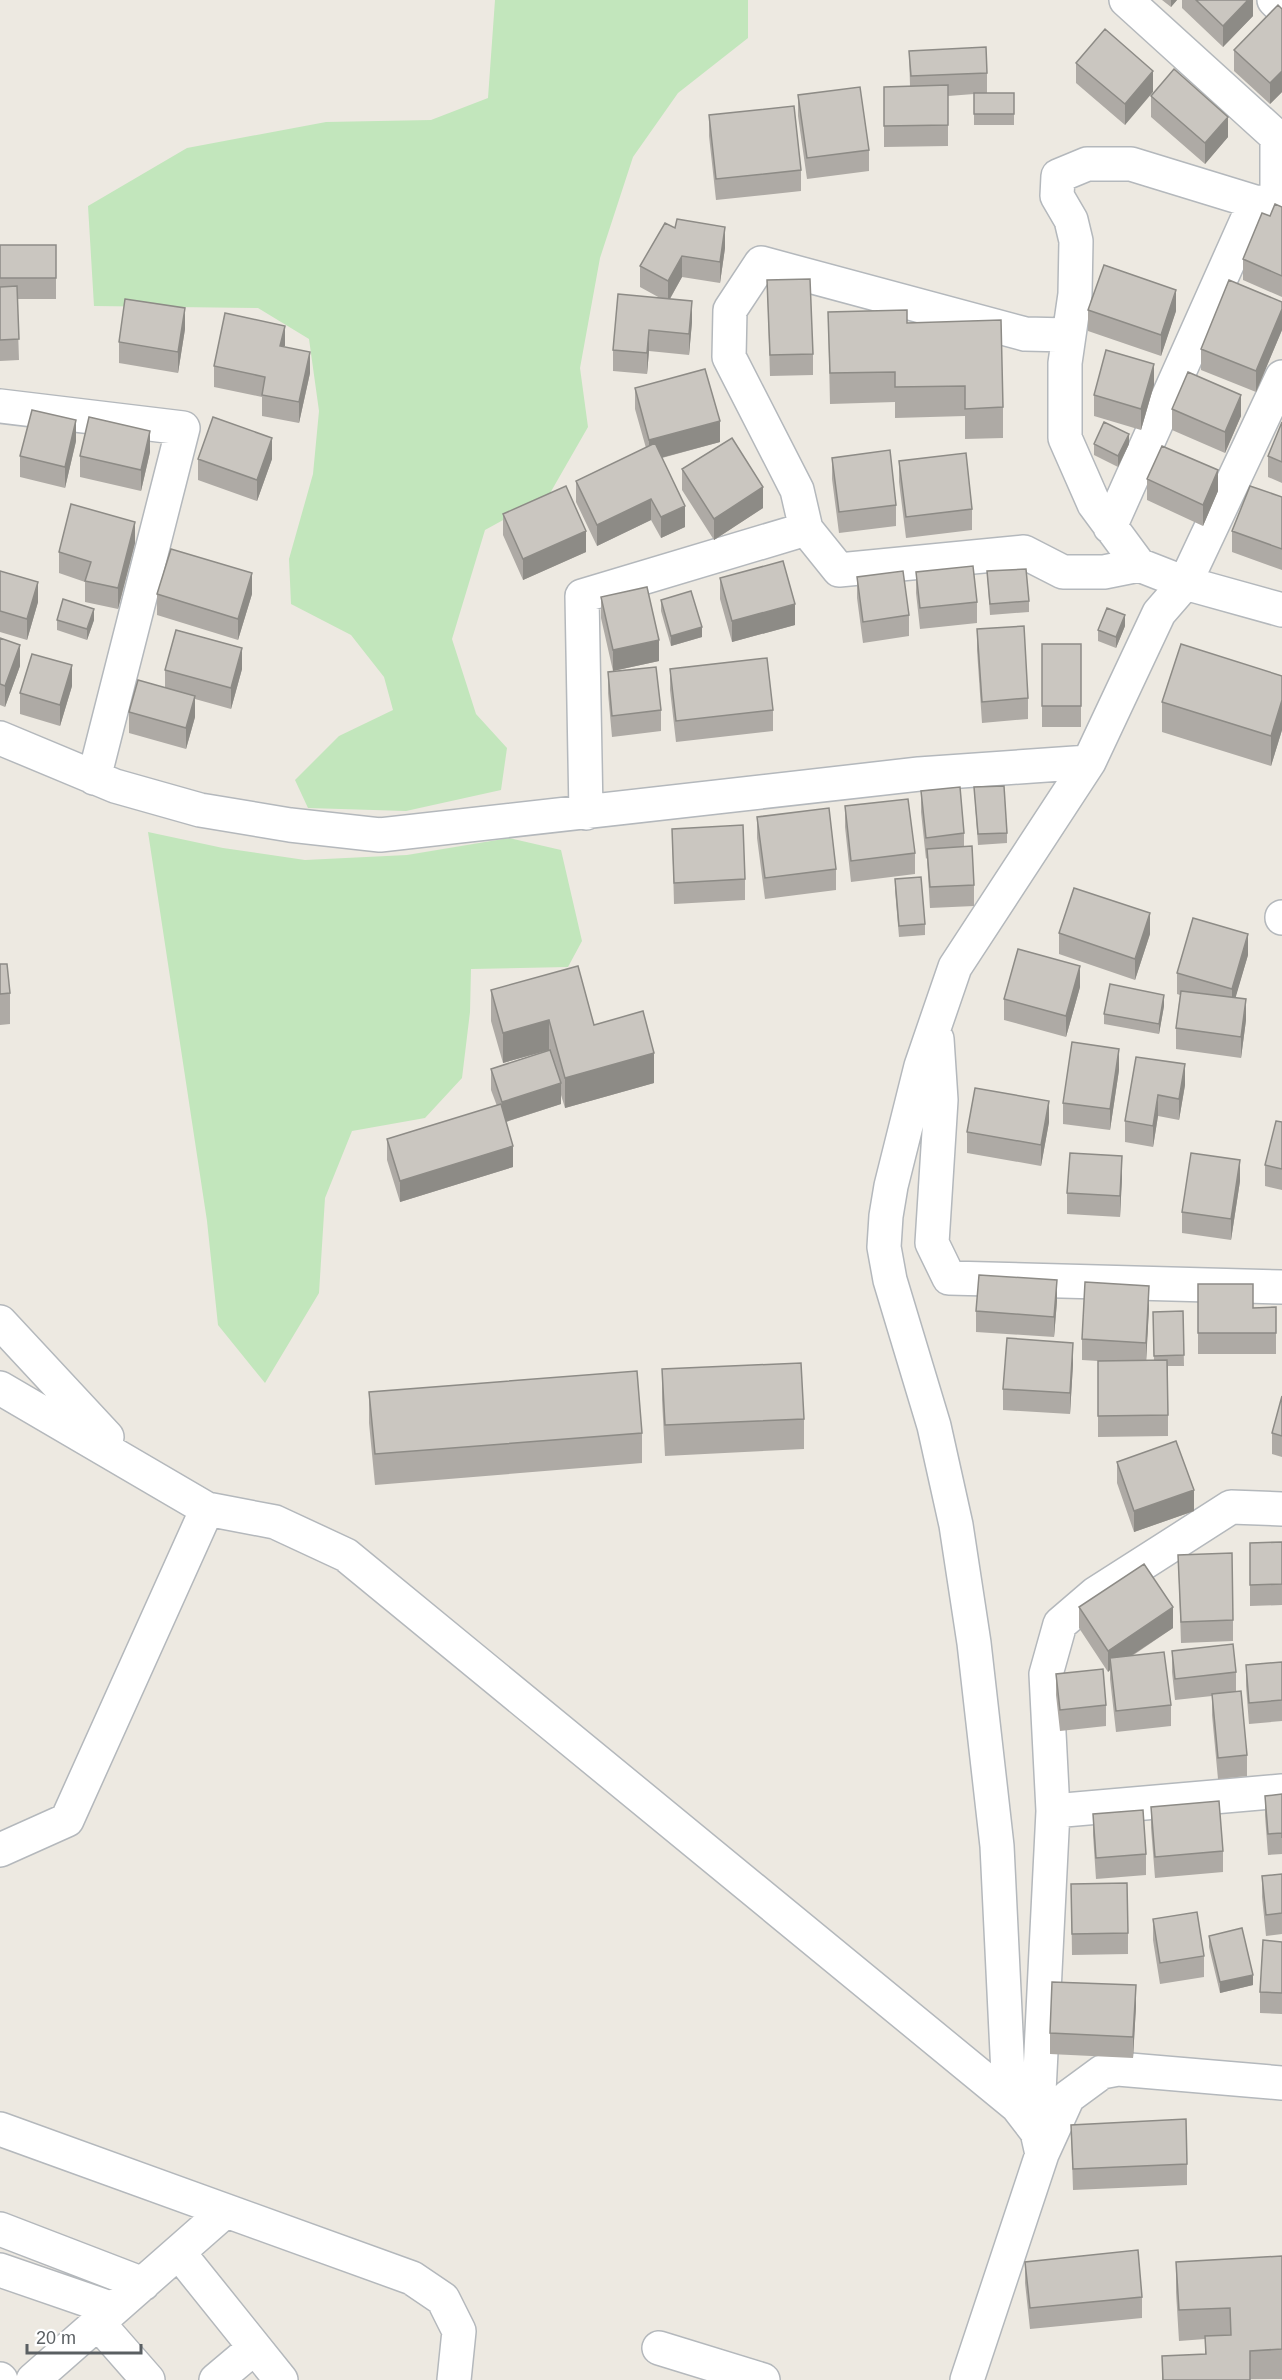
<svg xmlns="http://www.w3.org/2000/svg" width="1282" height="2380" viewBox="0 0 1282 2380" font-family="Arial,sans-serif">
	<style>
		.green { fill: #c2e6bc }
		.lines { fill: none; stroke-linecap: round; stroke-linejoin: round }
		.minor-casing { stroke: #b4b8bc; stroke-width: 36 }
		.minor { stroke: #fff; stroke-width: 33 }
		.wall { fill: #aeaaa5 }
		.shaded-wall { fill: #8d8b86 }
		.building { fill: #cac6c0; stroke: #8d8b86; stroke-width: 1.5 }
	</style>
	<rect width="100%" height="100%" fill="#ede9e1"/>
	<path class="green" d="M495,0H748V38L678,93L633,157L600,258L580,368L588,427L549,495L485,530L452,639L476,714L507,748L501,790L406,811L308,808L295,780L339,736L393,710L384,677L351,635L291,604L289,559L313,474L319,411L309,339L258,308L94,306L88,206L187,148L326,122L431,120L488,98Z
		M148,832L223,848L305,860L407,855L509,838L561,850L582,941L568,967L471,969L470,1012L462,1078L425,1118L352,1131L325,1198L319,1293L265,1383L218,1325L207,1221Z"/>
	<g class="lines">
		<g class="minor-casing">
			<path id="minor" d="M1126,0L1277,137V203
				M1274,0L1282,8
				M1282,203L1255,202L1131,164H1087L1058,176L1057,196L1071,220L1076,241L1075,294L1065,363V438L1094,504L1139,565L1185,583L1282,377
				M0,406L183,428L94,778
				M1110,527L1255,202
				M806,529L839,570L1024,552L1063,572H1104L1139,565
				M0,738L115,786L200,810L290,825L380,835L919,774L1089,762
				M586,813L582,596L806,529L797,490L729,357L730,310L761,263L1025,334L1068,335
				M1282,918V917
				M937,1039L941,1100L932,1243L949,1278L1282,1287
				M0,1322L107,1437
				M0,1388L207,1509L275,1522L346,1555L1017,2106
				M1053,1811L1046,1674L1060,1624L1095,1594L1231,1507L1282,1509
				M0,1850L67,1820L207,1509
				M0,2129L412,2278L443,2299L459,2331L454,2380
				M1037,2132L1053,1811L1282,1791
				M1042,2154L1037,2132L1017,2106L1008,2074L997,1846L974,1643L956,1525L934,1426L890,1280L884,1247L886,1216L891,1186L921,1066L955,967L1089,762L1159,613L1185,583L1282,610
				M0,2229L143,2284
				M179,2253L281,2380
				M0,2270L113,2309
				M98,2323L148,2380
				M659,2348L763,2380
				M0,2379L1,2380
				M33,2380L224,2212
				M216,2380L254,2348
				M967,2380L1042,2154L1068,2097L1102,2072L1118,2069L1282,2083"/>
		</g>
		<use href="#minor" class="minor"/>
	</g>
	<path class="wall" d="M1162,0H1177L1171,7Z
		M1182,0H1253V16L1223,47L1182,8Z
		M1282,9V92L1270,104L1234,71V50Z
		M909,51L987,73V93H1014V125H974V94L948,96V146L884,147V87L910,86Z
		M1076,63L1153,71L1125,125L1076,83Z
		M798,95L869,150V171L807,179L798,116Z
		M1151,96L1228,137L1205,164L1151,117Z
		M709,115L801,170V191L716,200L709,136Z
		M1282,207V297L1243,280V259L1270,216Z
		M675,228L725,248L720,283L682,277L670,299L692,322L689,355L649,351L647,374L613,371V350L660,298L640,287V266Z
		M0,245H56V299H17L19,360L0,361Z
		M767,280L813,354V375L770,376Z
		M1282,302V330L1256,392L1201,370V349Z
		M1088,310L1176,311L1161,356L1088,331Z
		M828,312L907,323L1003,407V438L965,439V416L895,418V402L830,404Z
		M185,329L178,373L119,363V342Z
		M285,347L310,373L299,423L262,416V397L214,387V366Z
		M1154,385L1141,430L1094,416V395Z
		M635,388L720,442L662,458L685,527L661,538L651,520L597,546L576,502V481L646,448L635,409Z
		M1172,409L1241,416L1225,453L1172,430Z
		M1282,422V483L1268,477V456Z
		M76,441L65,488L20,477V456Z
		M1094,444H1129L1118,467L1094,455Z
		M150,452L141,491L80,477V456Z
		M832,458L896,505V526L839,533L832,479Z
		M198,459H272L257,501L198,480Z
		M899,461L972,509V530L906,538L899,482Z
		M682,469L763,508L714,540L682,490Z
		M1147,479L1218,491L1203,526L1147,500Z
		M1282,497V570L1232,552V531Z
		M503,514L586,552L523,580L503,535Z
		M135,543L118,609L85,602V582L59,573V552Z
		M0,571L38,602L27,640L0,632Z
		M987,571L1029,601V612L990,615Z
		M916,572L977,602V623L920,629L916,593Z
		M857,577L909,615V636L863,643L857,598Z
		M720,578L795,625L732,642L720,599Z
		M157,594H252L238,640L157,615Z
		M601,597L659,661L613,671L601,618Z
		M661,600L702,637L671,646L661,611Z
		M57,620H94L87,640L57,630Z
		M1125,626L1116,648L1098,641V630Z
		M977,629L1028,698V719L982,723L977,650Z
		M0,638L20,666L5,707L0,705Z
		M1042,644H1081V727H1042Z
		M242,669L231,709L195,699V717L186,749L129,733V712L165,688V670Z
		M670,669L773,710V731L676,742L670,690Z
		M608,672L661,710V731L612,737L608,693Z
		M1282,676V730L1271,766L1162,732V702Z
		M72,686L60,726L20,714V693Z
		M974,787L1007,833V843L978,845Z
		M921,791L964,833V847L974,885V906L930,908L927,858L926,859L921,812Z
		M845,806L915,853V874L851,882L845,827Z
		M757,817L836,869V890L765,899L757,838Z
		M672,829L745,879V900L674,904Z
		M895,879L925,924V935L899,937L895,890Z
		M1059,933L1150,934L1135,980L1059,954Z
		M1248,955L1235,998L1246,1020L1241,1058L1176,1049V1028L1180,995L1177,994V973Z
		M0,964L10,993V1024L0,1025Z
		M1080,987L1066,1037L1004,1020V999Z
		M491,990L594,1025L654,1083L565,1108L561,1095V1104L506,1122L513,1167L400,1202L387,1160V1139L497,1106L491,1090V1069L546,1051L503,1063L491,1021Z
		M1164,1006L1159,1034L1104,1024V1014Z
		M1185,1064V1085L1179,1120L1158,1116L1153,1147L1125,1142V1121Z
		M1119,1070L1110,1130L1063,1124V1103Z
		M1049,1122L1041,1166L967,1153V1132Z
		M1282,1122V1190L1265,1186V1165Z
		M1122,1177L1120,1217L1067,1214V1193Z
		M1240,1181L1231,1240L1182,1233V1212Z
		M1198,1284L1253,1308L1276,1307V1354H1198Z
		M1057,1301L1054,1337L976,1332V1311Z
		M1149,1307L1146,1360H1154L1153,1312L1183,1311L1184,1366H1168V1436L1098,1437V1361L1082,1360V1339Z
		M1073,1364L1070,1414L1003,1410V1389Z
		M662,1369L804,1419V1449L665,1456L662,1400Z
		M369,1392L642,1433V1463L375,1485L369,1423Z
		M1282,1396V1457L1272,1454V1433Z
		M1117,1462L1194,1511L1134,1532L1117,1483Z
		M1282,1542V1605L1250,1606V1543Z
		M1178,1555L1233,1620V1641L1181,1643Z
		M1079,1607L1173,1628L1132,1656L1171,1705V1726L1116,1732L1110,1679V1670L1108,1672L1079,1628Z
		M1172,1651L1236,1672V1692L1247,1755V1776L1218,1779L1212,1715V1696L1175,1700L1172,1672Z
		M1282,1662V1721L1249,1724L1246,1686V1665Z
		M1056,1674L1106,1705V1726L1060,1731L1056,1695Z
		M1282,1794V1859V1854L1268,1855L1265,1816V1796Z
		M1151,1807L1223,1851V1872L1155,1878L1151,1828Z
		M1093,1814L1146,1854V1875L1096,1879L1093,1835Z
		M1282,1874V1934L1266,1936L1262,1897V1876Z
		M1071,1884L1128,1933V1954L1072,1955Z
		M1153,1919L1204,1956V1977L1160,1984L1153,1940Z
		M1209,1936L1253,1985L1220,1993L1209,1947Z
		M1282,1942V2014L1260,2013V1992Z
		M1136,2006L1133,2058L1050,2054V2033Z
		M1071,2125L1187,2164V2185L1073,2190Z
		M1282,2256V2379L1162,2380V2356L1205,2354V2339L1179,2341L1176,2292V2262Z
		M1025,2262L1142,2297V2318L1030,2329L1025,2283Z"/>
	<path class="shaded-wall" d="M1171,0H1177L1171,7Z
		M1248,0H1253V16L1223,47V26Z
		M1153,71V92L1125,125V104Z
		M1282,71V92L1270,104V83Z
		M1228,117V137L1205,164V143Z
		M725,227V248L720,283V262Z
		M682,256V277L668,302V281Z
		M1176,290V311L1161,356V335Z
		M692,301V322L689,355V334Z
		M185,308V329L178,373V352Z
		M1282,309V330L1256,392V371Z
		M285,326V346H280Z
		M649,330V351L647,374V353Z
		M310,352V373L299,423V402Z
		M1154,364V385L1141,430V409Z
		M1241,395V416L1225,453V432Z
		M76,420V441L65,488V467Z
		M720,421V442L649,461V440Z
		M150,431V452L141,491V470Z
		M1129,434V444L1118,467V456Z
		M272,438V459L257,501V480Z
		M1218,470V491L1203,526V505Z
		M763,487V508L714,540V519Z
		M651,499V520L597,546V525Z
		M685,506V527L661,538V517Z
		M135,522V543L118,609V588Z
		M586,531V552L523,580V559Z
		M252,573V594L238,640V619Z
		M38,582V602L27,640V619Z
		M795,604V625L732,642V621Z
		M94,609V620L87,640V629Z
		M1125,615V626L1116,648V637Z
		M702,627V637L671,646V636Z
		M659,640V661L613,671V650Z
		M20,645V666L5,707V686Z
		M242,648V669L231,709V688Z
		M72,665V686L60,726V705Z
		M195,696V717L186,749V728Z
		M1282,700V730L1271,766V736Z
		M1150,913V934L1135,980V959Z
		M1248,934V955L1232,1010V989Z
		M1080,966V987L1066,1037V1016Z
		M1164,995V1006L1159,1034V1024Z
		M1246,999V1020L1241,1058V1037Z
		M549,1020V1050L503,1063V1033Z
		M1119,1049V1070L1110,1130V1109Z
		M654,1053V1083L565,1108V1078Z
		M1185,1064V1085L1179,1120V1099Z
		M561,1083V1104L502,1123V1102Z
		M1158,1095V1116L1153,1147V1126Z
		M1049,1101V1122L1041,1166V1145Z
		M513,1146V1167L400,1202V1181Z
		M1122,1156V1177L1120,1217V1196Z
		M1240,1160V1181L1231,1240V1219Z
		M1057,1280V1301L1054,1337V1317Z
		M1149,1286V1307L1146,1364V1343Z
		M1073,1343V1364L1070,1414V1393Z
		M1194,1490V1511L1134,1532V1511Z
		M1173,1607V1628L1111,1669L1110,1658V1670L1108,1672V1651Z
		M1253,1975V1985L1220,1993V1982Z
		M1136,1985V2006L1133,2058V2037Z"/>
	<path class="building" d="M1196,0H1248L1223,26Z
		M1278,5L1282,9V71L1270,83L1234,50Z
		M1105,29L1153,71L1125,104L1076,63Z
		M986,47L987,73L911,76L909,51Z
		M1174,69L1228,117L1205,143L1151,96Z
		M948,85V125L884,126V87Z
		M860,87L869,150L807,158L798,95Z
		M974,93H1014V114H974Z
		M794,106L801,170L716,179L709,115Z
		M1275,204L1282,207V276L1243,259L1262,213L1270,216Z
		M677,219L725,227L720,262L682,256L668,281L640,266L665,223L675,228Z
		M0,245H56V278H0Z
		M1104,265L1176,290L1161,335L1088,310Z
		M810,279L813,354L770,355L767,280Z
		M1229,280L1282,302V309L1256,371L1201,349Z
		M17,286L19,339L0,340V287Z
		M618,294L692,301L689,334L649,330L647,353L613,350Z
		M125,299L185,308L178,352L119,342Z
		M907,310V323L1001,320L1003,407L965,409V386L895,387V372L830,373L828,312Z
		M225,313L285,326L280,346L310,352L299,402L262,395L265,377L214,366Z
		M1106,350L1154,364L1141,409L1094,395Z
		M705,369L720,421L649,440L635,388Z
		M1188,372L1241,395L1225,432L1172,409Z
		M32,410L76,420L65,467L20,456Z
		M89,417L150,431L141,470L80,456Z
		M213,417L272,438L257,480L198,459Z
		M1104,422L1129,434L1118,456L1094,444Z
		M1282,422V462L1268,456Z
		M732,438L763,487L714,519L682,469Z
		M655,443L685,506L661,517L651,499L597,525L576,481Z
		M1162,446L1218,470L1203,505L1147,479Z
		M890,450L896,505L839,512L832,458Z
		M966,453L972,509L906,517L899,461Z
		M566,486L586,531L523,559L503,514Z
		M1250,486L1282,497V549L1232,531Z
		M71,504L135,522L118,588L85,581L91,562L59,552Z
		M171,549L252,573L238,619L157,594Z
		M783,561L795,604L732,621L720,578Z
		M973,566L977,602L920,608L916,572Z
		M1026,569L1029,601L990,604L987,571Z
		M0,571L38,582L27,619L0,611Z
		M903,571L909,615L863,622L857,577Z
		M647,587L659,640L613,650L601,597Z
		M691,591L702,627L671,636L661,600Z
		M63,599L94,609L87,629L57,620Z
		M1107,608L1125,615L1116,637L1098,630Z
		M1024,626L1028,698L982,702L977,629Z
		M176,630L242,648L231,688L165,670Z
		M0,638L20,645L5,686L0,684Z
		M1042,644H1081V706H1042Z
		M1181,644L1282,676V700L1271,736L1162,702Z
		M32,654L72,665L60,705L20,693Z
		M767,658L773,710L676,721L670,669Z
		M656,667L661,710L612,716L608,672Z
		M138,680L195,696L186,728L129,712Z
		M1004,786L1007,833L978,834L974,787Z
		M960,787L964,833L926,838L921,791Z
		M908,799L915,853L851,861L845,806Z
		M829,808L836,869L765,878L757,817Z
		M743,825L745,879L674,883L672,829Z
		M972,846L974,885L930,887L927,849Z
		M921,877L925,924L899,926L895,879Z
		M1074,888L1150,913L1135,959L1059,933Z
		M1193,918L1248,934L1232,989L1177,973Z
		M1018,949L1080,966L1066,1016L1004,999Z
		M0,964H7L10,993L0,994Z
		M578,966L594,1025L643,1011L654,1053L565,1078L549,1020L503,1033L491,990Z
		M1110,984L1164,995L1159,1024L1104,1014Z
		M1181,991L1246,999L1241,1037L1176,1028Z
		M1072,1042L1119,1049L1110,1109L1063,1103Z
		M550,1050L561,1083L502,1102L491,1069Z
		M1136,1057L1185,1064L1179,1099L1158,1095L1153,1126L1125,1121Z
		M975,1088L1049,1101L1041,1145L967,1132Z
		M501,1104L513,1146L400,1181L387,1139Z
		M1276,1121L1282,1122V1169L1265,1165Z
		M1070,1153L1122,1156L1120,1196L1067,1193Z
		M1191,1153L1240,1160L1231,1219L1182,1212Z
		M979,1275L1057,1280L1054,1317L976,1311Z
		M1085,1282L1149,1286L1146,1343L1082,1339Z
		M1198,1284H1253V1308L1276,1307V1333H1198Z
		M1183,1311L1184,1355L1154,1356L1153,1312Z
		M1007,1338L1073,1343L1070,1393L1003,1389Z
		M1167,1360L1168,1415L1098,1416V1361Z
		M801,1363L804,1419L665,1425L662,1369Z
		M637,1371L642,1433L375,1454L369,1392Z
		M1282,1396V1436L1272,1433Z
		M1176,1441L1194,1490L1134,1511L1117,1462Z
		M1282,1542V1584L1250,1585V1543Z
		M1232,1553L1233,1620L1181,1622L1178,1555Z
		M1144,1564L1173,1607L1108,1651L1079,1607Z
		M1233,1644L1236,1672L1175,1679L1172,1651Z
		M1164,1652L1171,1705L1116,1711L1110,1658Z
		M1282,1662V1700L1249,1703L1246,1665Z
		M1103,1669L1106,1705L1060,1710L1056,1674Z
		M1241,1691L1247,1755L1218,1758L1212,1694Z
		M1282,1794V1838V1833L1268,1834L1265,1796Z
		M1219,1801L1223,1851L1155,1857L1151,1807Z
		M1143,1810L1146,1854L1096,1858L1093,1814Z
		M1282,1874V1913L1266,1915L1262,1876Z
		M1127,1883L1128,1933L1072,1934L1071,1884Z
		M1197,1912L1204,1956L1160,1963L1153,1919Z
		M1242,1928L1253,1975L1220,1982L1209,1936Z
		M1263,1940L1282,1942V1993L1260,1992Z
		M1052,1982L1136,1985L1133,2037L1050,2033Z
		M1186,2119L1187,2164L1073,2169L1071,2125Z
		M1138,2250L1142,2297L1030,2308L1025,2262Z
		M1282,2256V2349L1250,2351V2380H1163L1162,2356L1206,2354L1205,2336L1231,2335L1230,2308L1179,2310L1176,2262Z"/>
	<path d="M27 2344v9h114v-9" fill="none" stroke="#5a5f62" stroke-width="3"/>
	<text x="36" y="2344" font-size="18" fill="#5a5f62" stroke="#ffffff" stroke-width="4.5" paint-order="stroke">20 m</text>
</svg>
